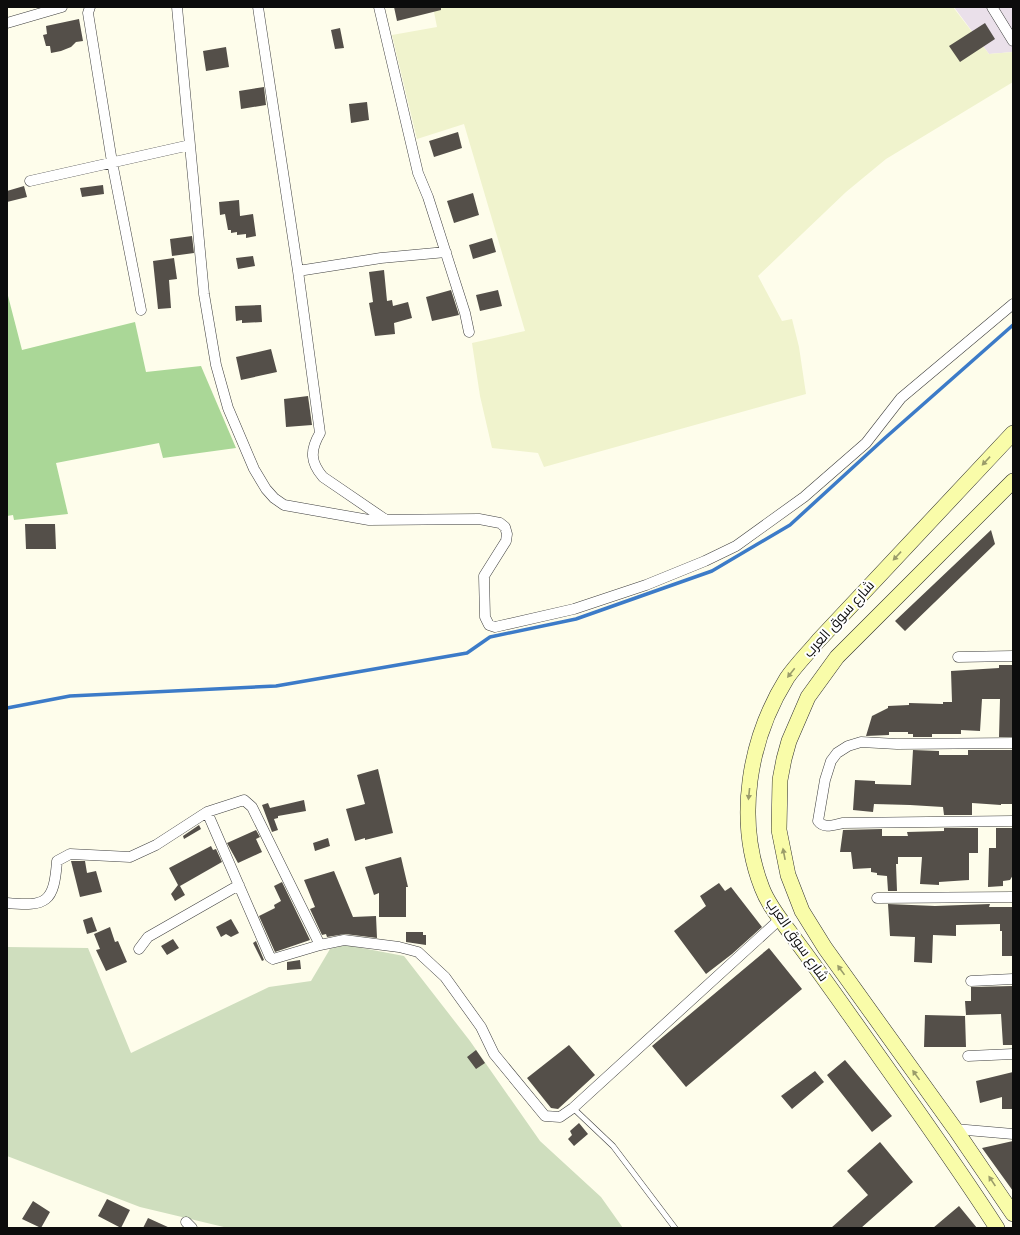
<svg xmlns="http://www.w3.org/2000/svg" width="1020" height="1235" viewBox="0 0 1020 1235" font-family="'Times New Roman',Cairo,serif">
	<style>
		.industrial { fill: #eae0ea }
		.farmland { fill: #f0f3cd }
		.forest { fill: #aad797 }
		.cemetery { fill: #cfdebe }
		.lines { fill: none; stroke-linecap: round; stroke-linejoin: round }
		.stream { stroke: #3c7bc8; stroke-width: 3.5 }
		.building { fill: #544f49 }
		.service-casing { stroke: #3f3f3f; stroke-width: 6 }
		.minor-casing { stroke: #3f3f3f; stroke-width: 11 }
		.secondary-casing { stroke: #2e2e2e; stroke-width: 16 }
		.service { stroke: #fff; stroke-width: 5 }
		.minor { stroke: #fff; stroke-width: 10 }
		.secondary { stroke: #f9fca9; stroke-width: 15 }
		.oneway { fill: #9a9c6a }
		.labels { text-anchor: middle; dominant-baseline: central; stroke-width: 4; stroke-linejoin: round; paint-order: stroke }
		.street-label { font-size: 14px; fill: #0c0c0c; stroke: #fff }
	</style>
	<rect width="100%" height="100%" fill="#fefdeb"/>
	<path class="industrial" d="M954,7H1013V52L989,54Z"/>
	<path class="farmland" d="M433,7H953L989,54L1013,52V82L886,159L846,192L758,276L782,321L792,319L799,347L806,394L544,467L538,453L492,448L480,396L472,343L525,331L464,124L417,139L392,35L437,27Z"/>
	<path class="forest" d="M7,292L22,350L135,322L146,372L201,366L236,448L163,458L159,443L56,463L68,514L14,520L13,515L7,516Z"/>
	<path class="cemetery" d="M346,945L404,956L470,1041L540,1141L601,1197L623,1228H228L140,1207L7,1156V947L88,948L131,1053L269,987L311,981L330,949Z"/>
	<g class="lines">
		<path class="stream" d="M7,708L70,696L276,686L467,653L490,637L576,619L712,571L790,525L885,438L1013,325"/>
	</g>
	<path class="building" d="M394,7H441V10L397,21Z
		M79,19L83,41L76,42L71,47L61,51L51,53L50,46H46L43,35L47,34L46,26Z
		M985,23L995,39L960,62L949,46Z
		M340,28L344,48L335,49L331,30Z
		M226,47L229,67L206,71L203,51Z
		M264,87L266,105L241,109L239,91Z
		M367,102L369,120L351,123L349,104Z
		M458,132L462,148L434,157L429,141Z
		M103,185L104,194L82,197L80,188Z
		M24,186L27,197L7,202V191Z
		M473,193L479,215L454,223L447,201Z
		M239,200L240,216L253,214L256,236L246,238V234L237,235V232L231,233V230H228L225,214L220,215L219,202Z
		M192,236L194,253L172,256L170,239Z
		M492,238L496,252L473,259L469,245Z
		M253,256L255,266L238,269L236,258Z
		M174,258L177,279L169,280L171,308L158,309L153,261Z
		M384,270L387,301L392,300L393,306L408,302L412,318L394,323L395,334L375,336L369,303L373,302L369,272Z
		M451,290L459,315L432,321L426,297Z
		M498,290L502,306L480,311L476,295Z
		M261,305L262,322L242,323V320L236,321L235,306Z
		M271,349L277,372L241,380L236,357Z
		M308,396L312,425L286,427L284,399Z
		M25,524H55L56,549H26Z
		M991,530L995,544L905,631L895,621Z
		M999,665H1013V737H999L1000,699H982L980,731L961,730V734H932V737H913V734H908V732H889V735L866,736L872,716L888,708V706L909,705V703L943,704V702H952L951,671L999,668Z
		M913,750L939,751V755H968V750H1013V804H1001V805L972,803V815H944L943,807L910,805L874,804L873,812L853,810L855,780L875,781V784L911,785Z
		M378,769L393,833L365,840V838L355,841L346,809L365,804L357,775Z
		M304,800L306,811L278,816V818L274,819L278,830L272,832L262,805L268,803L270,808Z
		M199,825L201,829L184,839L183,836Z
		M944,828H978V853H969V880L939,882V885L920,884L922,857H898V864H896L897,891H888L887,876L877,875V873L871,872V868L853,869L851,852H840L843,830L882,829V836H908L907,832L944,831Z
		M996,828H1013V875L1010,880L1003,881V886L988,887L989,848H996Z
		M256,830L260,837L256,839L262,852L238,863L227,843Z
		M328,838L330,846L315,851L313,843Z
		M211,846L213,850L216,849L222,862L180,886L185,895L175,901L171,894L178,885L169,868Z
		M401,857L408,887H406V917H379V893L374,895L365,867Z
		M71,861H85L87,873L96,871L102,892L80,897Z
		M334,871L353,917L376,916L377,938L345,934L327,937L326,934L322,935L310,909L315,907L304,880Z
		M282,882L310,940L275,952L259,916L275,908L274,905L281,901L274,886Z
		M719,883L725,891L731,887L762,927L732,954L706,974L674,931L706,906L700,896Z
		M888,904L935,906L990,904L989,907H1013V956H1002V931H1000V924L956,925V936L933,935L932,963L914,962L915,937L890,936Z
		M92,917L97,931L87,934L83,920Z
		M231,919L239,933L231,937L226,934L221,937L216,927Z
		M110,927L115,942L118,941L127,962L106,971L96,950L100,949L94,934Z
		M406,932H423V935H426V945L406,942Z
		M173,939L179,948L167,955L161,946Z
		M256,941L264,960L262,961L253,943Z
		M769,948L802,989L686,1087L652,1046Z
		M300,960L301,969L287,970V962Z
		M1013,986V1045H1003L1001,1014L966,1015L965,1001H971V987Z
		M925,1015L965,1016L966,1047H924Z
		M569,1045L595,1075L558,1109L551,1108L527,1078Z
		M476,1050L485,1063L476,1069L467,1057Z
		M845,1060L892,1116L872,1132L827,1075Z
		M815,1071L824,1082L792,1109L781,1096Z
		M1013,1072V1109H1002V1097L980,1103L976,1081Z
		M579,1123L588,1134L574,1146L568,1139L572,1135L570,1131Z
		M1013,1141V1191L982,1148Z
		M880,1142L913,1182L861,1228H831L868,1195L847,1171Z
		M107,1199L130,1210L121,1228L98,1216Z
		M33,1201L50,1212L41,1228L22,1219Z
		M959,1206L977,1228H933Z
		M148,1218L170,1228H143Z"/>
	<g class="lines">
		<g class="service-casing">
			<path id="service" d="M573,1108L613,1146L675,1228"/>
		</g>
		<g class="minor-casing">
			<path id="minor" d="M90,7L88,13L112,162L141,310
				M177,7L204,294L216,365L228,408L254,469L266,489L274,498L284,505L369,520L479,519L500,523L505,527L507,534L506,541L484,576L485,617L489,625L495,627L574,609L646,585L705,561L736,546L804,497L866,443L901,398L1013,304
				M258,7L298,271L320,433C310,450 310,462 323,477L386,520
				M379,7L418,173L428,197L465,313L469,332
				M992,7L1013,41
				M7,23L62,7
				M30,181L190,145
				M298,271L381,258L446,252
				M958,657L1013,656
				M1013,743L897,744L861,742L848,746L837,753L831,761L825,780L818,821C824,829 833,825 843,823L1013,821
				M207,812L270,957L273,959L320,945L344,940L399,947L418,952L445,977L481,1027L494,1054L545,1116L560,1117L573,1108L780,919
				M877,898L1013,897
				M7,903C47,907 54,902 57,861L70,854L130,857L156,845L207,812L244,800L252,807L320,945
				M139,949L148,937L239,885
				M971,981L1013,979
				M968,1056L1013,1054
				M955,1129L1013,1134
				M186,1222L192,1228"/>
		</g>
		<g class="secondary-casing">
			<path id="secondary" d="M1013,481L837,657L808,697L789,741L784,759L780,780L779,830L788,875L802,911L825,948L955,1129L1013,1214
				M997,1228C950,1155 899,1085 849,1014C832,990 815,966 797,942C785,925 769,907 762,888C735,819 749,739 787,678C796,665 808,653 818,641L1013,433"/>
		</g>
		<use href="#service" class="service"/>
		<use href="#minor" class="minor"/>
		<use href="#secondary" class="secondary"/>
	</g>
	<defs><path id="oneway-solid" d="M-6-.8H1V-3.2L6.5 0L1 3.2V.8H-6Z"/></defs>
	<g class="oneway">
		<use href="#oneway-solid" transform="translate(986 461) rotate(133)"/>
		<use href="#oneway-solid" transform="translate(897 556) rotate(133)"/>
		<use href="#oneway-solid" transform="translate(791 673) rotate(128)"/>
		<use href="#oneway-solid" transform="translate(749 794) rotate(96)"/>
		<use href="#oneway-solid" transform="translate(784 854) rotate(-101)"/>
		<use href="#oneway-solid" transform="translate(841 970) rotate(-126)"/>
		<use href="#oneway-solid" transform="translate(916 1075) rotate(-126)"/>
		<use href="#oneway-solid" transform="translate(992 1181) rotate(-124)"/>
	</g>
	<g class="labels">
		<g class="street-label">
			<text transform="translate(839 619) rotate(-48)">شارع سوق العرب</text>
			<text transform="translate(797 940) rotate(55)">شارع سوق العرب</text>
		</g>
	</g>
	<rect width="1020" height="1235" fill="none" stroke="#0c0c0c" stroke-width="16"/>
</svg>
